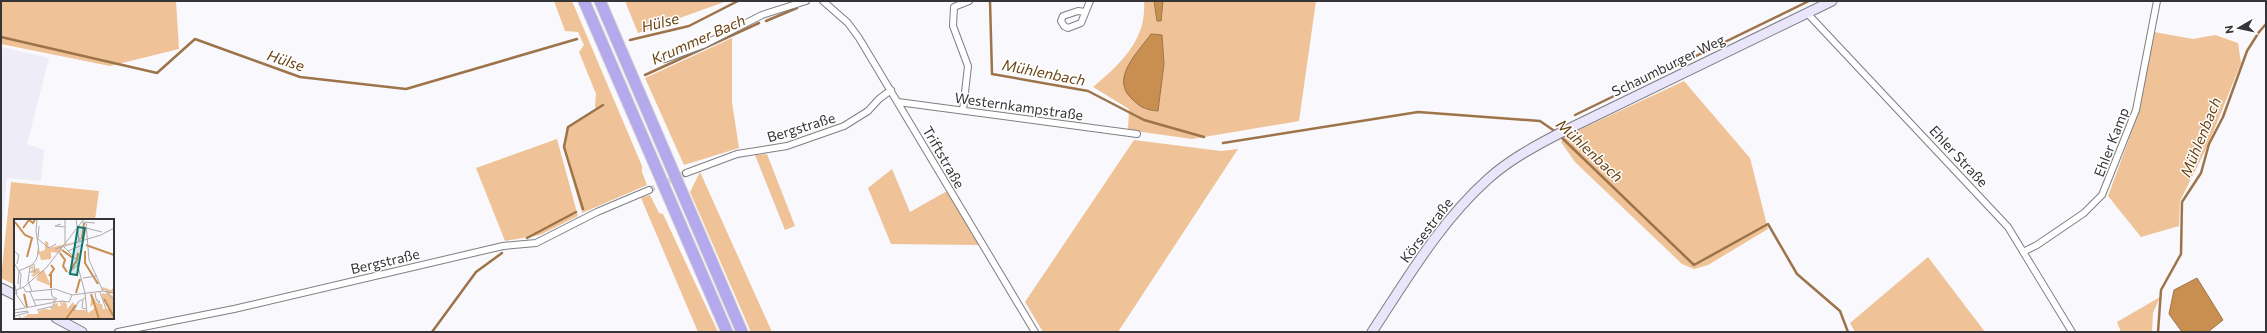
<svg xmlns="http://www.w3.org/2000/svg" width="2267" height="333" viewBox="0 0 2267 333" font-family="Commissioner,sans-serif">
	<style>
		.built { fill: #edecf7 }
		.green { fill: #efc397; fill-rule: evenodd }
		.water { fill: #c98f51; stroke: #9d7449 }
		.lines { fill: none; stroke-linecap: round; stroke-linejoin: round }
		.stream { stroke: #9d7449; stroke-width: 2.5 }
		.street-tunnel { stroke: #d2d1d5; stroke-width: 6; stroke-dasharray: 6 3; stroke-linecap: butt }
		.street-casing { stroke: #7f7e82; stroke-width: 8 }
		.secondary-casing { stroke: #7f7e82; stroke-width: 11 }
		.highway-casing { stroke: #d3d3d3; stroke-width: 13 }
		.street { stroke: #fff; stroke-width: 6 }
		.secondary { stroke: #e9e5fa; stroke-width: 9 }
		.highway { stroke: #b5a9ed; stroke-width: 11 }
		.labels { text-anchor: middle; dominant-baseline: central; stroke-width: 3; stroke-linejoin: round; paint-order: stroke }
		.street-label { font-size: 14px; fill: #353537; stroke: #fff }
		.water-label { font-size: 15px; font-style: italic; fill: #6b4414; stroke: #fff }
		.inset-river { fill: none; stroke: #c98f51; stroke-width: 2 }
		.inset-road { fill: none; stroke: #abaaad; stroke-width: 1 }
		.view { fill: #0f766e; fill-opacity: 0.15; stroke: #0f766e; stroke-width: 2 }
		.inset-edge { fill: none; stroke: #353537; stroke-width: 2 }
	</style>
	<rect width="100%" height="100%" fill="#f9f8fc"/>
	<path class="built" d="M1,47L49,58L27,144L44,150L41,181L7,178L1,241Z"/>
	<path class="green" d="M1,1H176L179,49L110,66L1,44Z
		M554,1H572L642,166V172L647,185L582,213L563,146L568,127L597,110L595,107L596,94L579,52L584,45L578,32L565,31Z
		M625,1H727L638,33Z
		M1144,1H1154L1157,21H1161L1163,1H1316L1299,121L1192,139L1128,130L1129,109L1093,87C1120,64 1147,40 1144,1ZM1151,34L1162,35L1164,64L1158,111L1144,109Z
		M2154,32L2193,39L2215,35L2238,43L2241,63L2208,145L2180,201L2179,226L2141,237L2108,196L2140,109Z
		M732,38V102L739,148L684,165L645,78Z
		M1684,81L1750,158L1768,229L1708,265L1694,269L1682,264L1575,162L1561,142L1564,137Z
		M557,139L578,216L540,235L505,241L476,168Z
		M1134,140L1221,151L1238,149L1118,332H1043L1025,302Z
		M767,154L795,226L785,230L755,155Z
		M892,169L910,212L947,191L979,245L891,244L868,188Z
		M700,172L772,332H751L690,192Z
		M11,182L99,191L95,220H15V285L1,278Z
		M650,195L659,213L663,214L718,332H698L641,198Z
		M1928,257L1985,332H1855L1850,323Z
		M2160,297L2153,313L2152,332H2121L2117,322Z"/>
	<path class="water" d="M1154,1H1163L1161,21H1157Z
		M1151,34L1162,35L1164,64L1158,111C1145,110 1140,107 1131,98C1110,78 1139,51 1151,34Z
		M2197,278L2223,320L2208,332H2182L2169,314L2174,290Z"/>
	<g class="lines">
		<path class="stream" d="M990,1L992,74L1088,91L1144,120L1204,137
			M766,21L797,8
			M1,37L157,73L195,39L300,77L406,89L577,39
			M630,40L689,26L738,1
			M645,75L759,23
			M1575,115L1809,1
			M1560,136L1694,265L1768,224L1797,274L1840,311L1848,332
			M1223,143L1418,112L1540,121L1556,132
			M583,209L564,147L568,127L603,105
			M527,238L576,212
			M432,332L476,272L502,253
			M2158,332L2161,290L2181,254L2182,202L2201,173L2209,144L2223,117L2247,51L2259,32L2266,24"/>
		<path class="street-tunnel" d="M649,190L686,173"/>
		<g class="street-casing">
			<path id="street" d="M823,1L848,23L859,38L1035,332
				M1085,12L1078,11L1063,16L1061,21L1064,26L1068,28L1081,23L1090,1
				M1807,13L2008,227L2072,332
				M665,59L703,45L762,15L806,1
				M898,102L1137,134
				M963,110L968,66L953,26L954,7L969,1
				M686,173L737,154L787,146L844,126L868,111L879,99L891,90
				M2023,252L2037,245L2084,213L2102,195L2136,110L2157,1
				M118,332L234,309L503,246L536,243L597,212L649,190"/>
		</g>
		<g class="secondary-casing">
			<path id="secondary" d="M1,288L15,295
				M56,318L82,332
				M1372,332C1407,279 1440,222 1488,179C1509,160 1535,146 1560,133L1832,1"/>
		</g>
		<g class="highway-casing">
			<path id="highway" d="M584,1L727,332
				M600,1L742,332"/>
		</g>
		<use href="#street" class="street"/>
		<use href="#secondary" class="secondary"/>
		<use href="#highway" class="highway"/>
	</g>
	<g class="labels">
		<g class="street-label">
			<text transform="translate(1668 65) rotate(-26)">Schaumburger Weg</text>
			<text transform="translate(1019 106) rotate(8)">Westernkampstraße</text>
			<text transform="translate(801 127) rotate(-17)">Bergstraße</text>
			<text transform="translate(2111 142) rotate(-69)">Ehler Kamp</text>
			<text transform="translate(1959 156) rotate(47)">Ehler Straße</text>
			<text transform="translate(944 157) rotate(60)">Triftstraße</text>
			<text transform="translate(1426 230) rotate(-53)">Körsestraße</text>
			<text transform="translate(385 261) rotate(-13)">Bergstraße</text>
		</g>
		<g class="water-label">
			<text transform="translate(660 22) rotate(-14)">Hülse</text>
			<text transform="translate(698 39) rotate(-24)">Krummer Bach</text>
			<text transform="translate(286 60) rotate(18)">Hülse</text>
			<text transform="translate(1044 72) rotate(11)">Mühlenbach</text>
			<text transform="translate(2200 137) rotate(-68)">Mühlenbach</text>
			<text transform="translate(1590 150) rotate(43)">Mühlenbach</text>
		</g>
	</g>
	<g transform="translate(14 219)">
		<rect width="100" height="100" fill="#f9f8fc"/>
		<path d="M66,18L67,21L49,27L46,34L37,33V40L27,41L25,34L23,37V29L25,33L31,31V22L34,23L35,29L64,22ZM19,46V50L25,49L26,53L30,51L37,67L22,61L25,54L19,58L17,56L19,55L21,50L19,53L16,52L19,51L16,49ZM89,68L97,71L100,68V74L95,75L100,77V100H5V96L7,99L11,98L10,95L12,98L13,95H24V92L31,90L37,91L36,88H40L39,81H42L41,85L44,84V87H47L46,83L48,82L49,86V82L53,85V90L59,83L61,87L59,91H71L74,94L81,89L80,85L76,88L78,76L83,84L88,85L89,90H95L88,78V74L93,75L91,71H87Z" fill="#efc397"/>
		<path class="inset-river" d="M1,3L11,16L18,19L13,38M9,9L15,1L19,4L21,0M68,20L70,4M72,26L100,36M48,31L59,39M71,32V44L84,65M46,34L51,41L49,47L53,53M56,52L63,41L64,34M37,55V69M35,57L40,50L37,46M62,74L66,60M10,75L13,88M77,75L85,100M90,80L100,98M52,100L62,86"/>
		<path class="inset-road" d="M62,0L65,22M68,3L81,4M72,4L75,41L89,72M47,5L41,7L51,8M72,9L88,13M24,20L35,29L42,25M24,20L25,7M51,25V0M50,28L62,40L71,74M41,30L87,16L100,9M0,32L5,36L3,45M54,32L68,26M0,44L7,55L6,69M16,47L14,62L18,73M5,52L18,46L22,41L25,32L22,12L23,0M16,53H21L20,45M54,54L64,46M69,59L83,57M0,63L3,75M4,65L5,52M9,68L12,73L41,70L58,76M37,70L38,77L43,80M0,72L11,88M0,72L10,68L33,48L70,0M91,72L100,81M16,73L22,87M86,73L92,90M71,74L73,94M81,74L82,79V80L85,84L86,83L82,80M20,81L43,80M69,81L68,89L72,90M0,91L47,82L55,83L58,76L89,72L100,74M23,91L40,87L39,85M60,92L64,83L71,79M0,94L14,92M1,97L15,93"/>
		<path class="view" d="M64,8L71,9L63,56L56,55Z"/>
		<rect width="100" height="100" class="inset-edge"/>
	</g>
	<rect width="2267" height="333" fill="none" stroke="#353537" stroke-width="4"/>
	<g transform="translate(2239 28) rotate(261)" stroke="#ffffff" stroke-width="3" paint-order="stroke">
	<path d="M0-3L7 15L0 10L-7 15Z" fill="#353537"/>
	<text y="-6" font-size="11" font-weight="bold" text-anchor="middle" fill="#353537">N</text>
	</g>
</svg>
